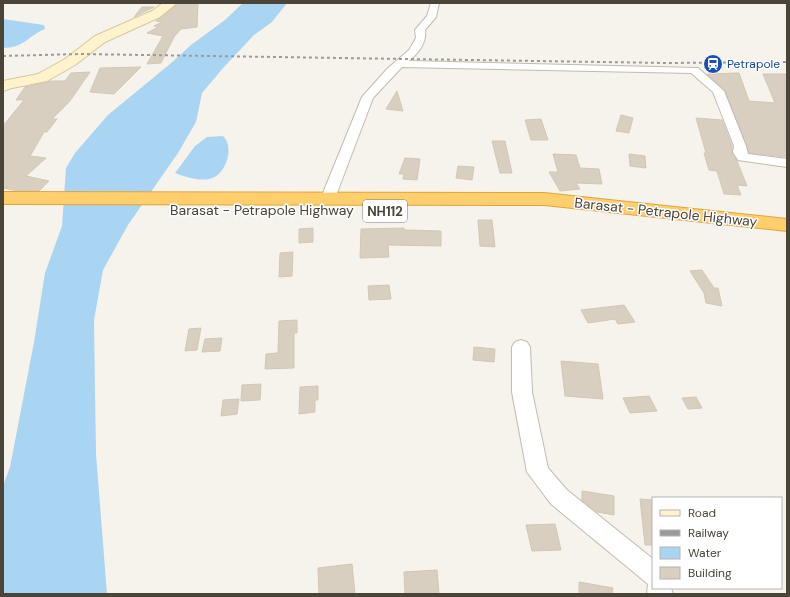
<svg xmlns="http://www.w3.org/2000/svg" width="790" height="597" viewBox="0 0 790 597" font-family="'DM Sans',sans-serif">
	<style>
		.water { fill: #a9d4f2 }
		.building { fill: #d8cfc1; stroke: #d3c7b4 }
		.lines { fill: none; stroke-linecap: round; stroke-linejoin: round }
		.street-casing { stroke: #c2bbae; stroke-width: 2 }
		.secondary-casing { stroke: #d6c79b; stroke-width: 2 }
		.highway-casing { stroke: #e0a43c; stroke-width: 2 }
		.street { fill: #fff; fill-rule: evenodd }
		.secondary { fill: #fff3cd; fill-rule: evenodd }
		.highway { fill: #ffcf6e; fill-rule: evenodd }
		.rail { stroke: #9a9a9a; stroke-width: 2; stroke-dasharray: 3 3; stroke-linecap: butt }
		.labels { text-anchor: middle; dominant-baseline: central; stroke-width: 3; stroke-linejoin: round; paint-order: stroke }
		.far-transit-label { font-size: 12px; fill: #164399; stroke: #fff; text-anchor: start }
		.shield { fill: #fff; stroke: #817c74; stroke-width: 1 }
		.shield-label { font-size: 13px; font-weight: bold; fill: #4b4439 }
		.street-label { font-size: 14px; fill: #4b4439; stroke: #fff }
	</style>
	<rect width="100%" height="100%" fill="#f6f3ec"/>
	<path class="water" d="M243,3H287L272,22L254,35L224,67L202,93L196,122L178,153L128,225L103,270L94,320L95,392L96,454L107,594H3V486L10,467L34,342L45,273L62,226L66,168L75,153L108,115L170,64L191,45L225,20Z
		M3,19L44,25L45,29C28,36 24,48 3,48Z
		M223,136C235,147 226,176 209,179C198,181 186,177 175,173L195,146L207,137Z"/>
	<path class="building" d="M179,3H198L197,27L181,29L174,37L161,63L147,64L163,36L147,33L158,27L154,26L162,22L156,21Z
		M142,7H154L134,17Z
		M141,67L114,94L90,92L100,68Z
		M90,72L70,101L52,119H57L47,132H44L30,156L46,158L26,176L49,181L39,191H18L3,188V126L24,100H16L25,87L51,81H65L71,73Z
		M739,73L749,101L775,103L763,74H787V157L749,153L725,90L707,74Z
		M397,91L403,111L386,109Z
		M621,115L633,118L629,133L616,131Z
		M696,118L722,120L732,146V153L737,161L747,186L737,185L741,195L724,194L717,171L709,170L704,153H706Z
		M541,119L548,140H531L525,120Z
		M492,141H505L512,173H500Z
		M553,154L576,155L580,168L599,169L602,184L576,183L580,189L560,191L549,172H558Z
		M629,154L645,156L646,168L630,166Z
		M405,158L420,159L417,180L403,179L404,174H399Z
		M458,166L474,167L472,180L456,178Z
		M478,220H492L495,247L480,246Z
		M313,228V242L299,243V229Z
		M404,228L405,230L441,231V246L388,245L389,257L360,258L361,229Z
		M293,252L292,276L279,277L280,253Z
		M702,270L714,288H718L722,306L706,303L704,293L690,271Z
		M389,285L391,299L369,300L368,286Z
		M624,305L635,322L618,324L615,319L588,323L581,310Z
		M297,320V333H294V368L265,369L266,354L278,353L279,321Z
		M201,328L197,350L185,351L189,329Z
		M222,338L220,351L202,352L205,339Z
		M474,347L495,349L494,362L473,360Z
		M561,361L598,364L603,399L565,396Z
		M261,384L260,400L241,401L242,385Z
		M318,386V400H315V412L299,414L300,387Z
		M649,396L657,411L630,413L623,398Z
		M696,397L702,408L688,409L682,398Z
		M239,399L237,414L221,416L223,400Z
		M582,491L614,496V515L597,512L582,500Z
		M640,499L653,500V545H645Z
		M555,524L561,550L532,551L526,525Z
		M352,564L355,594H319L318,568Z
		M437,570L439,594H405L404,572Z
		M579,582L613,588L612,594H579Z"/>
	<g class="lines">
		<g class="street-casing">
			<path id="street" d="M431,3H439L436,17L425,30C427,43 418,53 409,61L698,68L724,91L746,146L748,154L787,159V167L738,160L733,152L734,146L713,92L691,73L402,67L373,98L335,198L333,201H323L321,198L362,97L387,69L409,50L416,38L415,30L427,16Z
				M521,340L527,342L530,347L532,392L548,468L567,490L653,559V588H671L673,594H647L648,584L551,504L527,472L512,392V347L515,342Z"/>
		</g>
		<g class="secondary-casing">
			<path id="secondary" d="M163,3H177L160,17L105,42L75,65L47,81L12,88L3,91V81L38,74L65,59L95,36L152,11Z"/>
		</g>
		<g class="highway-casing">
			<path id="highway" d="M3,192L544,193L787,219V231L544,205L3,204Z"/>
		</g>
		<use href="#street" class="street"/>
		<use href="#secondary" class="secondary"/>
		<use href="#highway" class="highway"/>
		<path class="rail" d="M3,56L80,54L668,63L787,62"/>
	</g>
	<defs>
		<g id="station-disc" transform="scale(1)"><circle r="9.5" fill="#1a4fb4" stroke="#fff"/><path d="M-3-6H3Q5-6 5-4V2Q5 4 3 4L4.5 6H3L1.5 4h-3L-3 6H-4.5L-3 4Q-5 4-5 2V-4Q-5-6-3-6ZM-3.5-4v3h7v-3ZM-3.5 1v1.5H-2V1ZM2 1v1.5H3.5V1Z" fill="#fff"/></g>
	</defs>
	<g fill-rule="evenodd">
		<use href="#station-disc" x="713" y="64"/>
	</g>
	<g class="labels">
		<g class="far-transit-label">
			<text x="727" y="64">Petrapole</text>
		</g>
		<rect class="shield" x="363" y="200" width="44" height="22" rx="3"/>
		<g class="shield-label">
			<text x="385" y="211">NH112</text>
		</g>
		<g class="street-label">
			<text x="262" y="210">Barasat - Petrapole Highway</text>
			<text transform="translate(666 212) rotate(6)">Barasat - Petrapole Highway</text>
		</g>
	</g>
	<rect width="790" height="597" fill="none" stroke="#4b4439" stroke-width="8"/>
	<rect x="652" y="497" width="130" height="92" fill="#ffffff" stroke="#b7b4b0"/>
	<rect x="660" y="510" width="20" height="6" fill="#fff3cd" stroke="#b7b4b0"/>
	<text x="688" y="517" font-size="12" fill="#4b4439">Road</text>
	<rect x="660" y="530" width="20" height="6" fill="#9a9a9a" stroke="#b7b4b0"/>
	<text x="688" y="537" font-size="12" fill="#4b4439">Railway</text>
	<rect x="660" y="547" width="20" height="12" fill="#a9d4f2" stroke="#b7b4b0"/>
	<text x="688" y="557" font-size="12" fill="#4b4439">Water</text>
	<rect x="660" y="567" width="20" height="12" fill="#d8cfc1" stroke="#b7b4b0"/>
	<text x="688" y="577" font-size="12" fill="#4b4439">Building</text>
</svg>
